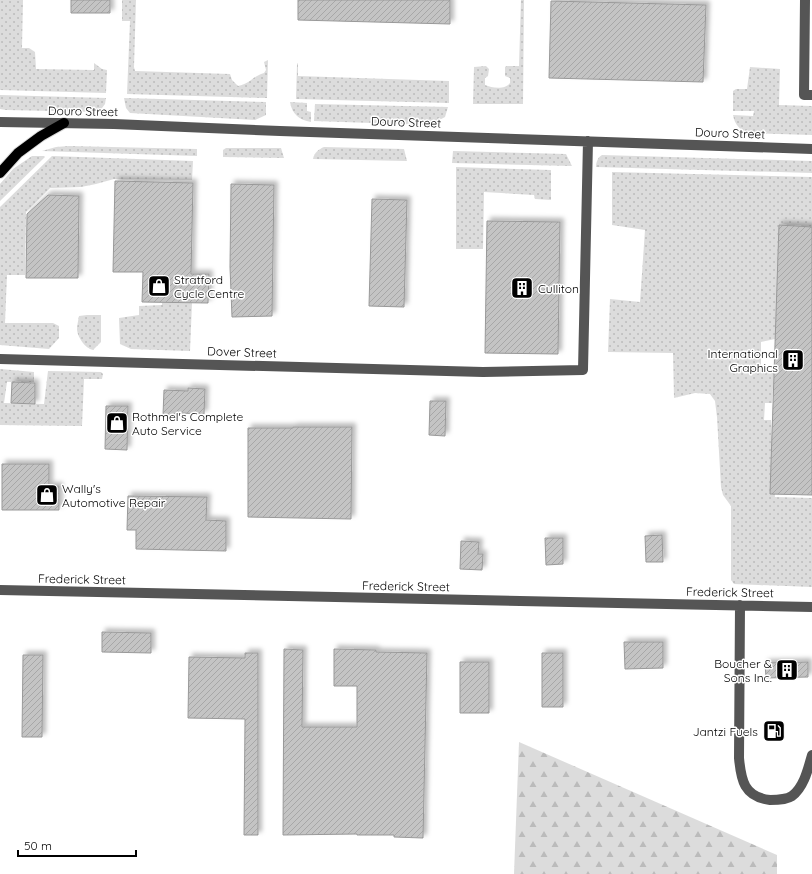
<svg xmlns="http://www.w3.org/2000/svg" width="812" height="874" viewBox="0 0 812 874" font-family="Quicksand,sans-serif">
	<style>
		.grass { fill: url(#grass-dots) }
		.forest { fill: url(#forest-firs) }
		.building { fill: url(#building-hatch); stroke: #999; filter: url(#shadow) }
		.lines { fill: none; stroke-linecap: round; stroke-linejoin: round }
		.major-casing { stroke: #dbdbdb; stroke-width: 12 }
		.minor { stroke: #555; stroke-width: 10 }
		.major { stroke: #000; stroke-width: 10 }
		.labels { text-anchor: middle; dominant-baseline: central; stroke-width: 3; stroke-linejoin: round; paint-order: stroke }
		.street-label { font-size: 12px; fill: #000; stroke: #fff }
		.poi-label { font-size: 12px; fill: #000; stroke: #fff; text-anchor: start }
	</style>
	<defs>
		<pattern id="grass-dots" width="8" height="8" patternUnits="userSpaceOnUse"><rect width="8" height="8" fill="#dcdcdc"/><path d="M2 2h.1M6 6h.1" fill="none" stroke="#bbb" stroke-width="1.8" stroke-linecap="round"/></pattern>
		<pattern id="forest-firs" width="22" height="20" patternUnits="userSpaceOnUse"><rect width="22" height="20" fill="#dcdcdc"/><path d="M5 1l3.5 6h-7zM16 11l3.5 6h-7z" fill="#bbb"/></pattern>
		<pattern id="building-hatch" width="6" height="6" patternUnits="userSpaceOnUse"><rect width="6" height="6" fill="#c4c4c4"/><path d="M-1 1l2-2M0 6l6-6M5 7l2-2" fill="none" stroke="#a7a7a7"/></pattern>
		<filter id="shadow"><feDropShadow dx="3.5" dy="-3.5" stdDeviation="2" flood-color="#0004"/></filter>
	</defs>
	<rect width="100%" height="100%" fill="#fff"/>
	<path class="grass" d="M0,0H23L22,48H29L35,52L36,69L94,70V63L102,69L107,70L106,93L0,90Z
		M122,0H136L134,67L135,71L230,74L232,80L238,86C250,84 253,76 264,73L266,70L264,62L268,60L267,98L127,94L130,21H122Z
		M521,0H524L523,104H473L474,67L486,66L489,69L488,76L485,78V85C492,88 505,90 510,83V78L505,76V67L507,66H519Z
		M298,63V76L449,81V103L296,99L297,64Z
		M750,67L780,69L779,105L812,106V135L748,133C739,129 735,125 733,115L753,116L754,111H733V91L736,89H747Z
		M0,95L106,98L105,104L99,112L6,110L0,109Z
		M124,98L266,102V115L255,120L130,113L126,108Z
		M290,102L307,103V111L311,112V122C299,120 292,114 290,102Z
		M315,104L448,107L445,117L430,125L314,121Z
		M69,146L197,149V156L42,151L56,147Z
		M324,147L404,149L407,161L313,159C314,153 319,149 324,147Z
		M226,148H281L284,158L223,157V150Z
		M453,151L566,154L572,166L452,163Z
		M602,155L812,161V173L596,167C596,162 598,157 602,155Z
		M32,156H44L45,157L0,201V184L13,169Z
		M52,156L193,161L192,180L114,179L96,184L81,187L50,188L26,212L25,275H7L5,323H53L59,326V338L49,349L0,345V207Z
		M456,167L551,170V200L535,199L534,195L484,192L483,249H456Z
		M612,172L812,177V228L775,339L761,342V371L774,372L772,403H765L764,420H771L775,497L812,498V587L734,584L731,580V506L723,495L721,487L717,417L715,401L710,394L695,393L674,398L673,353L608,352L610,299L640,302L645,230L612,225Z
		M162,303H192L190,351L131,349L120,344L119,318L139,315V306L162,305Z
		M87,315H101V342L93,350C85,348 78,338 77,330C77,326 78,321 79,316Z
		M0,369L34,372V382H7L4,403L44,404L48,371L101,372L103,374L102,379H84L82,426L0,425Z"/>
	<path class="forest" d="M519,742L777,855V874H514Z"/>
	<path class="building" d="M71,0H110V13H71Z
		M298,0H450V24L298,20Z
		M551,1L706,5L703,82L549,78Z
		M115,181L193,183L191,274H209L208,303L142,302L143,272H113Z
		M231,184L274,185L272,316L232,317L230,267Z
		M48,195L79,196L78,278H26L27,214Z
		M372,199L407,200L404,307L369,306Z
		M487,221L560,222L558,354L485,353Z
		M779,225L812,227V495L770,494Z
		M12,382L35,383V404L11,403Z
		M188,388L205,389L204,414L180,413L179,416L163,415L164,390L188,391Z
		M430,401H446L445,436L429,435Z
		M106,406H128L127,450L105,449Z
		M293,427H352L351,519L248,517V428H293Z
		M2,464H49V486H59V510H2Z
		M128,496L207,497L206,520L226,521V551L136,549V530H127Z
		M662,535L663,562H646L645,536Z
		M545,538H563V564L546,565Z
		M461,541L479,542L478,554H483L482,570L460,569Z
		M102,632L151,633V653L102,652Z
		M624,642H663V668L625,669Z
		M284,649L303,650L302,727H357V686H334V649L376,650V652L427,653L423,838L394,837V835H357V834L283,835Z
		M245,653H258V835H244L245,719L188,718L189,657L245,658Z
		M542,653H563V707H542Z
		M23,655H43L42,737H22Z
		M460,662H489V713H460Z
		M808,662V677L766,678L765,663Z"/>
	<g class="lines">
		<g class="major-casing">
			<path id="major" d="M0,173L18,153L41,136L64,123"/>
		</g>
		<path class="minor" d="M805,0L804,95H812
			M0,122L114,124L280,131L812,149
			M0,359L483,372L583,370L588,141
			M0,590L812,607
			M740,605L739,758C741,780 744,797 770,800C777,800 786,800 792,796C804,787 808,769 812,755"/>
		<use href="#major" class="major"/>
	</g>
	<defs>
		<g id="shop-square" transform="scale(1.15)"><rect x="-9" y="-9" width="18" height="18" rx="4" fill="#000" stroke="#fff"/><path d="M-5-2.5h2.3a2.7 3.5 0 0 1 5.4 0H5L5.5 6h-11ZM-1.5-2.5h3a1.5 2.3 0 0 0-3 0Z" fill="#fff"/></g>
		<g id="building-square" transform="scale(1.15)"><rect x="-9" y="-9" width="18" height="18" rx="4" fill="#000" stroke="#fff"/><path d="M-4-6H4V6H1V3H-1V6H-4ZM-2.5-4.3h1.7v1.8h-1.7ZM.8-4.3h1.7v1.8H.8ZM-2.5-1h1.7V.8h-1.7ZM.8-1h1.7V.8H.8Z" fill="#fff"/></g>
		<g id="fuel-square" transform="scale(1.15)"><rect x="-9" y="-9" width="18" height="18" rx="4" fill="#000" stroke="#fff"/><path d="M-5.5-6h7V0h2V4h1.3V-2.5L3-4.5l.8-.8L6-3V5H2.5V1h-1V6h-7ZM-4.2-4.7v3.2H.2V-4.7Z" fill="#fff"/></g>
	</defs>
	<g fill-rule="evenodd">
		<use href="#shop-square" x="159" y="286"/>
		<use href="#building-square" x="522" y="288"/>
		<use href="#building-square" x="793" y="360"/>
		<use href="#shop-square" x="117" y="423"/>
		<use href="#shop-square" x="47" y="495"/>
		<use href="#building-square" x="787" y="670"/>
		<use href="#fuel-square" x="774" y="731"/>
	</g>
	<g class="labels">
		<g class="street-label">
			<text transform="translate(83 111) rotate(1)">Douro Street</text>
			<text transform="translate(406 122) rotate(2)">Douro Street</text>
			<text transform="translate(730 133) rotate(2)">Douro Street</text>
			<text transform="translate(242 352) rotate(2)">Dover Street</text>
			<text transform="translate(82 579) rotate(1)">Frederick Street</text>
			<text transform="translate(406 586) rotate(1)">Frederick Street</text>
			<text transform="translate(730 592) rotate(1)">Frederick Street</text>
		</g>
		<g class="poi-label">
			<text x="174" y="279">Stratford<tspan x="174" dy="14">Cycle Centre</tspan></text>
			<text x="538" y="288">Culliton</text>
			<text x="778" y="353" text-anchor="end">International<tspan x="778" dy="14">Graphics</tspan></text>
			<text x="132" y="416">Rothmel's Complete<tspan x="132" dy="14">Auto Service</tspan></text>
			<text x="62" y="488">Wally's<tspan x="62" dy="14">Automotive Repair</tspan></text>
			<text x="772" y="663" text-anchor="end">Boucher &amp;<tspan x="772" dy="14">Sons Inc.</tspan></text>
			<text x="758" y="731" text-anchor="end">Jantzi Fuels</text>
		</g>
	</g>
	<path d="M18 850v6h118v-6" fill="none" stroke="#000000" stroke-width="2"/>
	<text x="24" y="850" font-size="12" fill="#000000" stroke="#ffffff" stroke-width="3" paint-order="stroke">50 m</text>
</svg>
